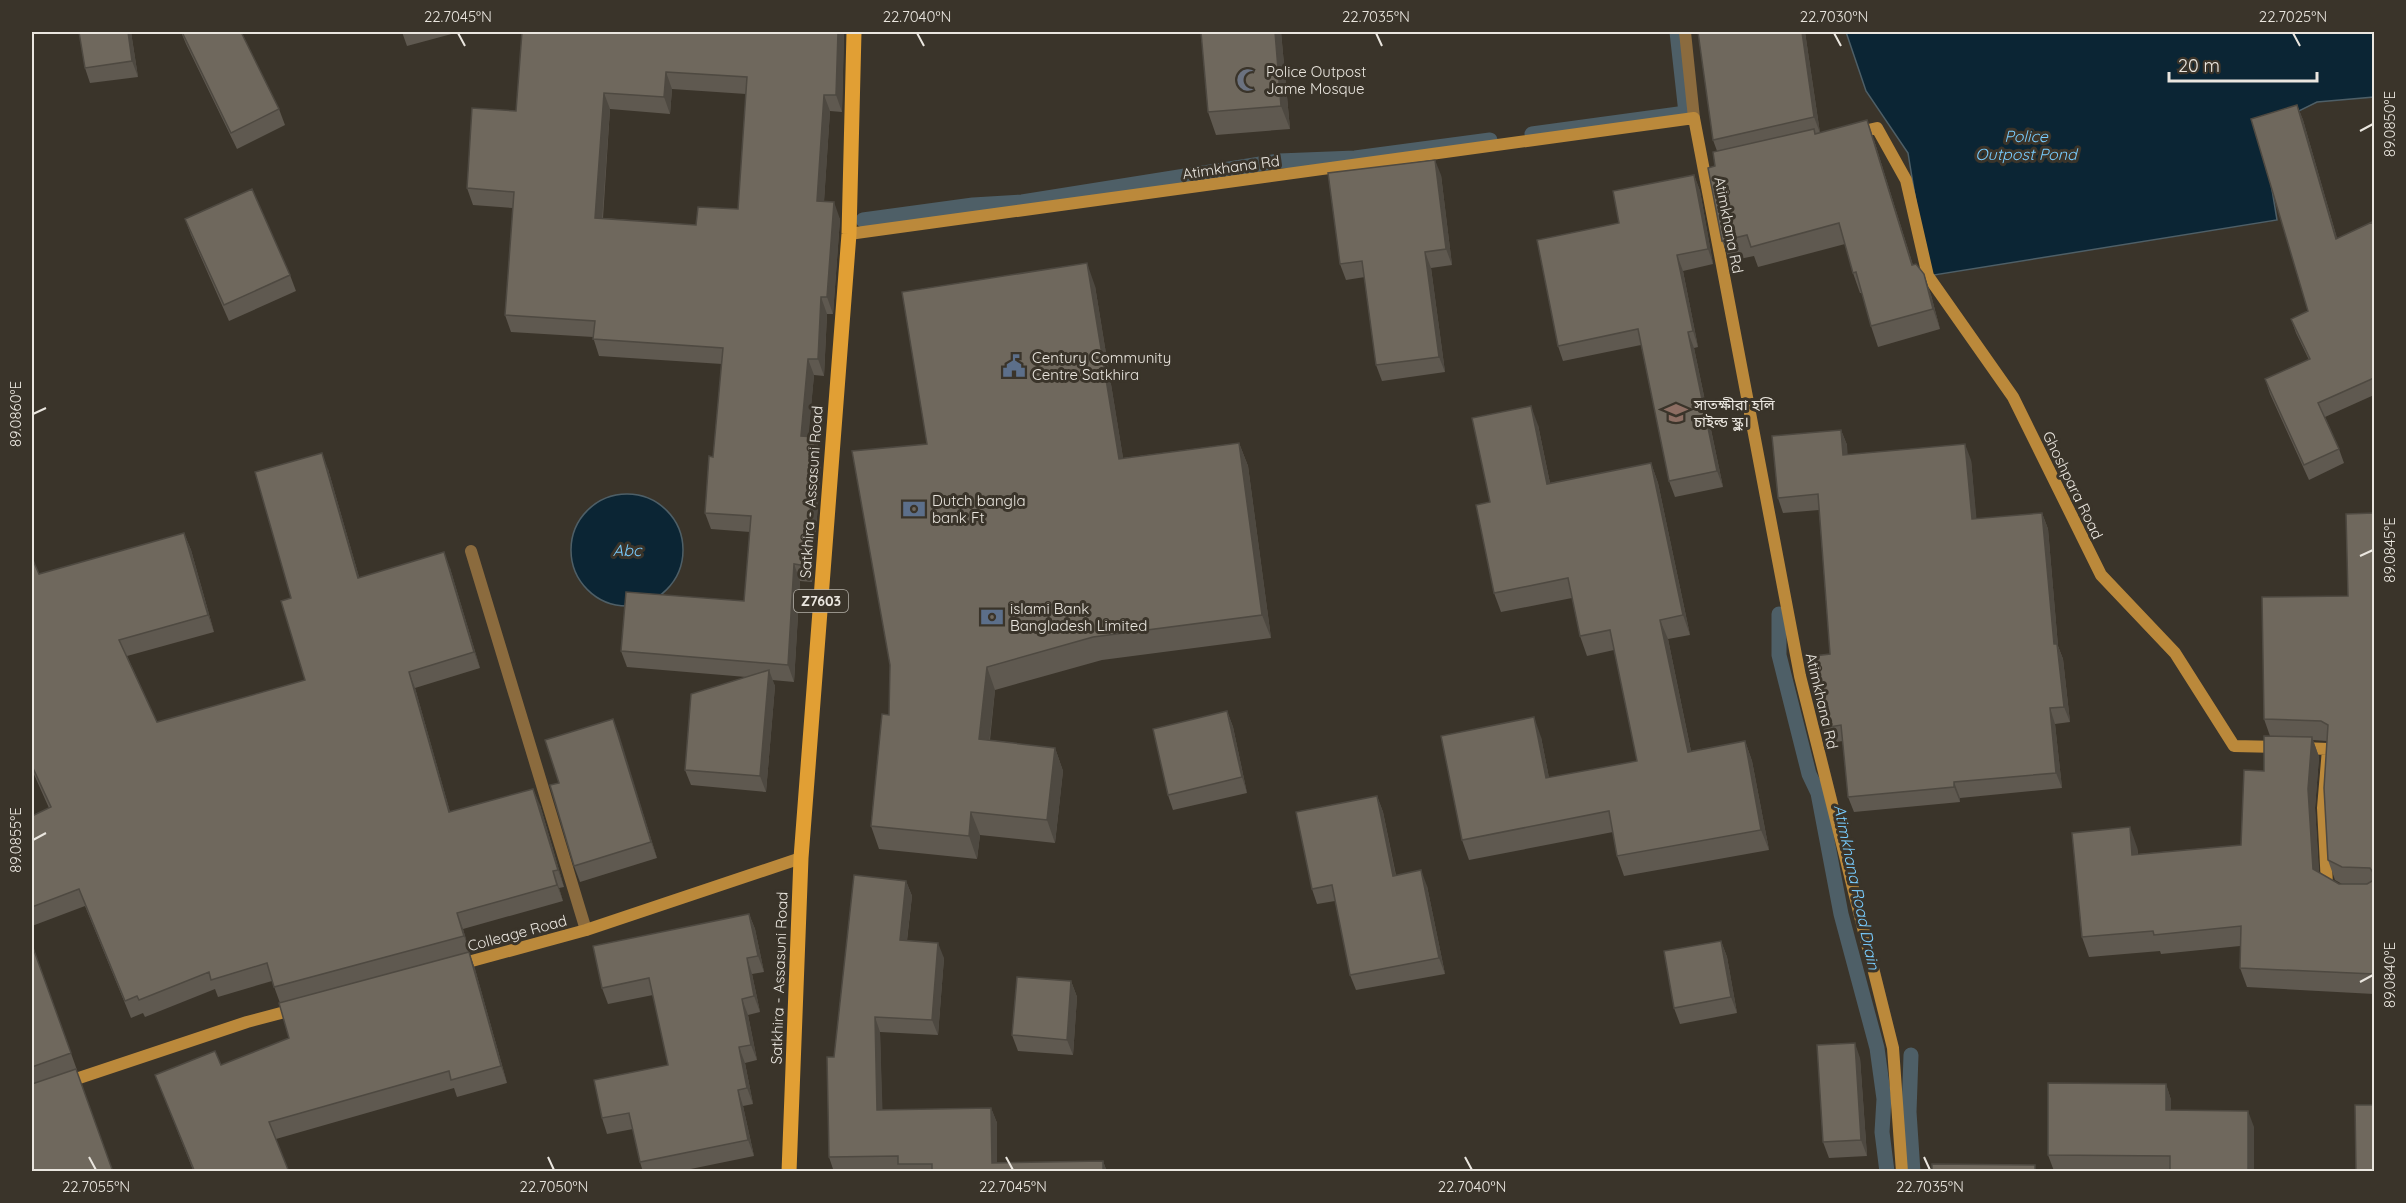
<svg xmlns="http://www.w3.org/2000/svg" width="2406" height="1203" viewBox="0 0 2406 1203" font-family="Quicksand,'Noto Sans Bengali',sans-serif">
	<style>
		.water { fill: #0b2534; stroke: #4e5f67; stroke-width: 1.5 }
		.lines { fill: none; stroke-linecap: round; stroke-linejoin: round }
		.stream { stroke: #4e5f67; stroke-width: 15 }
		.street { stroke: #8b6b3e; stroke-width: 12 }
		.secondary { stroke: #bb893b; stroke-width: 12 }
		.primary { stroke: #e19f34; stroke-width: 15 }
		.wall { fill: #5f5950; fill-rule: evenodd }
		.shaded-wall { fill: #4e4941 }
		.building { fill: #6f685d; stroke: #4e4941; stroke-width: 1.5; fill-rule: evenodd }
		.ticks { fill: none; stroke: #eae6df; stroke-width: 2 }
		.labels { text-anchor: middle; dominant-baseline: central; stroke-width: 6; stroke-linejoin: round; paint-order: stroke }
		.shield { fill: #3a342a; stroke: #b5b1a9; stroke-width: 1.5 }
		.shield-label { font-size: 14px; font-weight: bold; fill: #eae6df }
		.poi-label { font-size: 15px; fill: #eae6df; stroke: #3a342a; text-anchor: start }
		.street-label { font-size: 15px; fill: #eae6df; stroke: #3a342a }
		.water-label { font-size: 16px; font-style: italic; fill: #79cdff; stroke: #3a342a }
		.neatline { fill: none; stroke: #eae6df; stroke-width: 2 }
		.ticks-label { font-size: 15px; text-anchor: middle; fill: #eae6df }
	</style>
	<rect width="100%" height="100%" fill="#3a342a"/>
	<path class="water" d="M1846,32H2374V97L2317,102L2262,129L2277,220L1928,276L1908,153L1866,91Z
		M571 550a56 56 0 1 1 112 0a56 56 0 1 1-112 0Z"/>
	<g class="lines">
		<path class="stream" d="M1532,134L1686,113L1677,32
			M863,220L973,205L1022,202L1279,161L1355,158L1490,140
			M1779,614V655L1809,774L1818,793L1841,914L1877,1048L1884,1099L1882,1132L1887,1172
			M1911,1055L1909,1112L1913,1172"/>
		<path class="street" d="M1685,32L1694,118
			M471,551L586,930"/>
		<path class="secondary" d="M1855,133L1877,128L1906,180L1928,276L2013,397L2101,575L2175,653L2234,746L2279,747
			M849,234L1694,118L1800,676L1893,1048L1902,1172
			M2302,748L2328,749L2323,808L2327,885L2333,888
			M457,965L586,930L801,858
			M64,1083L247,1022L296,1009"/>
		<path class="primary" d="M789,1172L801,858L849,234L854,32"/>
	</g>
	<path class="wall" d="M131,32L138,77L90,83L85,68Z
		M181,32L279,109L285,125L237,149L186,44Z
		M402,32H459L407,46Z
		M764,32H844L842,112L830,111L824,201L840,219L833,314H827L824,376L814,375L808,437H815L821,454L820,478L812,582L800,581L794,682L772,680L775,686L766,792L691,785L685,770L746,677L627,667L621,651L744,601L750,532L711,529L705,513L713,457L722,364L599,356L593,337L511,332L505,315L513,208L473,205L467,188L516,111L764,33ZM672,89L746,94L738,209L696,225L603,218L610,109L670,114Z
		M1201,32H1281L1290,129L1216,135L1208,112Z
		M1805,32L1820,133L1874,140L1913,265L1924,274L1931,295L1940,329L1878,347L1871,326L1862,293H1860L1853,273L1845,244L1758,267L1754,256L1730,261L1722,241L1715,166L1717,151L1713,140Z
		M2297,105L2303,120L2337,238L2374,226V395L2325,417L2339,449L2344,463L2309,480L2270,394L2265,379L2309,360L2296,333L2291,319L2308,311Z
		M1441,175L1452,265L1431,268L1445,372L1382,381L1376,365L1365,277L1346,280L1340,264Z
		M1694,175L1700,191L1713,264L1683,271L1698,347L1694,348L1723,487L1675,497L1669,481L1641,345L1563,361L1558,346L1619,223Z
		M185,219L290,275L296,291L229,321L191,235Z
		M1095,286L1123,458L1239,443L1248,466L1271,638L1102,660L995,690L990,740L1055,748L1063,771L1055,843L980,835L977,859L879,849L871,826L889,715L927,444Z
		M1538,425L1550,483L1651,463L1658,483L1690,635L1668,639L1691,751L1745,741L1752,761L1769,850L1624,876L1617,856L1613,832L1469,860L1462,840L1541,737L1549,778L1637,761L1614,650L1587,656L1580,636L1572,598L1501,612L1494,593L1490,502Z
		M1841,430L1847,445V455L1971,460L1976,519L2042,513L2048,529L2058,646L2063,659L2070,722L2055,724L2062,788L1960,798V802L1854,812L1848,797L1843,741L1828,743L1823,728L1830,654L1819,510L1783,513L1778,498Z
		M328,469L359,577L450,568L480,668L415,688L450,812L540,805L564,887L559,888L563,901L463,929L470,953H469L475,969L507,1083L457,1097L454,1088L276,1139L193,1170L155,1075L221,1065L289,1038L280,1003L272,981L218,997L215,989L145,1017L143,1013L131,1018L85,906L32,926V816L49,808L32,770V558L39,574L184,533L191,550L214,632L127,656L157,722L305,680L291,598Z
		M2374,513V994L2247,987L2240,968V946L2161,954L2160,951L2089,957L2082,937L2137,847L2138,854L2241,845L2264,771L2270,736L2264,719L2348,596ZM2313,740L2327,741L2328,860L2335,880L2342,884H2339L2319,873L2315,808L2319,757Z
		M1227,711L1233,727L1247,793L1173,810L1168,795Z
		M613,719L657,858L580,882L574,866L559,783Z
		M1377,796L1383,812L1396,875L1427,886L1445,974L1356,990L1350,975L1335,901L1317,904L1312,889Z
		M906,881L912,896L907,941L944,958L938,1035L880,1032L882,1110L991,1108L997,1123V1163L1103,1161L1107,1172H834L829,1157Z
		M749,914L755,929L764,972L752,974L760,1012L748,1015L757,1060L745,1063L753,1104L743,1106L754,1156L676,1172H643L640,1162L633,1129L607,1134L602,1118L668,1065L653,995L608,1004L602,988Z
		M1721,941L1727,957L1737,1013L1680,1024L1674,1008Z
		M32,944L77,1070L32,1172Z
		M1071,981L1077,997L1073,1055L1018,1051L1012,1035Z
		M1860,1058L1867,1156L1829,1158L1823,1142Z
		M2166,1084L2171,1100V1110L2254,1127V1172L2054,1171L2048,1155Z"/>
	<path class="shaded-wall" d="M128,32H131L138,77L132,61Z
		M838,32H844L842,112L836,95Z
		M1275,32H1281L1290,129L1281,106Z
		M1802,32H1805L1820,133L1814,117Z
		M666,72L672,89L670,114L664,97Z
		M604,93L610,109L601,235L595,218Z
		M824,95L830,111L823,217L817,201Z
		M2297,105L2303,120L2341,253L2336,239Z
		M1867,120L1874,140L1919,286L1912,265Z
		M1435,160L1441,175L1452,265L1446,249Z
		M1694,175L1700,191L1713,264L1708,249Z
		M834,202L840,219L833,314L827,297Z
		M1425,252L1431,268L1445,372L1439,357Z
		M1677,255L1683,271L1698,347L1693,331Z
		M1087,263L1095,286L1127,482L1119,459Z
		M1924,274L1931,295L1940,329L1933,309Z
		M821,297L827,314L824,376L818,359Z
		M1688,332L1694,348L1723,487L1717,471Z
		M808,359L814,375L807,453L801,436Z
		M1531,406L1538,425L1554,503L1547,484Z
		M1841,430L1847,445L1849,470L1843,455Z
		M815,437L821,454L820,478L812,582L806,566Z
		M1239,443L1248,466L1271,638L1262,615Z
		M1965,444L1971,460L1978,534L1972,519Z
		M322,453L328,469L364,594L358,578Z
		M1651,463L1658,483L1690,635L1683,615Z
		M2042,513L2048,529L2058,646L2063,659L2070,722L2064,707L2054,644Z
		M184,533L191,550L214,632L208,615Z
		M444,552L450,568L480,668L474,652Z
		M794,564L800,581L794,682L788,665Z
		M1660,620L1668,639L1695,771L1688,752Z
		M987,667L995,690L987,762L979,739Z
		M769,670L775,686L766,792L760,776Z
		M409,672L415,688L455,829L449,812Z
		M2050,708L2055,724L2062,788L2056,773Z
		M1227,711L1233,727L1247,793L1242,777Z
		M1534,717L1541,737L1553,798L1546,778Z
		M613,719L619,734L657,858L651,842Z
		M2312,737L2319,757L2315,808L2320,889L2313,869L2308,789Z
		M1745,741L1752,761L1769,850L1761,830Z
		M1055,748L1063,771L1055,843L1047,820Z
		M1954,782L1960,798V802L1954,787Z
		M533,789L540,805L564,887L558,870Z
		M1377,796L1383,812L1399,892L1393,876Z
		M971,812L980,835L977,859L969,836Z
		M2130,827L2137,847L2140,874L2132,855Z
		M1421,870L1427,886L1445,974L1439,958Z
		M553,871L559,888L563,901L557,885Z
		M906,881L912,896L905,956L900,940Z
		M457,913L463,929L470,953L464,936Z
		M749,914L755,929L764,972L758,956Z
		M1721,941L1727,957L1737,1013L1731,997Z
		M938,943L944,958L938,1035L932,1020Z
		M469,952L475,969L507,1083L501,1066Z
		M747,958L752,974L760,1012L754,996Z
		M1071,981L1077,997L1073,1055L1067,1040Z
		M742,999L748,1015L757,1060L751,1045Z
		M875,1017L880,1032L883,1125L877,1110Z
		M1855,1043L1860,1058L1867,1156L1861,1140Z
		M739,1047L745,1063L753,1104L747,1088Z
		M2166,1084L2171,1100V1126L2166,1110Z
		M738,1090L743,1106L754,1156L748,1140Z
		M991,1108L997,1123V1172L992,1163Z
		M2248,1111L2254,1127V1172H2248Z
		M1103,1161L1107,1172H1103Z"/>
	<path class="building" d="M79,32H128L132,61L85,68Z
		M182,32H241L279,109L231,133Z
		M522,32H734L764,33V32H838L836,95H824L817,201L834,202L827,297H821L818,359H808L801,436L815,437L814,461L806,566L794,564L788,665L621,651L626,592L744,601L751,516L705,513L709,456L713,457L723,348L593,339L595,321L505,315L514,192L467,188L472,108L516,111ZM666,72L747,77L738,209L698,207L696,225L595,218L604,93L664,97Z
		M1201,32H1275L1281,106L1208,112Z
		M1698,32H1802L1814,117L1713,140Z
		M2297,105L2336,239L2372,222L2374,226V378L2318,403L2339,449L2304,465L2265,379L2310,359L2291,319L2308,311L2251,119Z
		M1867,120L1912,265L1916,264L1924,274L1933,309L1871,326L1856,272L1853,273L1839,223L1751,247L1747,235L1722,241L1708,168L1715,166L1713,152L1814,129L1815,134Z
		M1435,160L1446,249L1425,252L1439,357L1376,365L1362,261L1340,264L1328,173Z
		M1694,175L1708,249L1677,255L1693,331L1688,332L1717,471L1669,481L1638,329L1558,346L1537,240L1619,223L1613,191Z
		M252,189L290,275L224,305L185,219Z
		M1087,263L1119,459L1239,443L1262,615L1093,637L987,667L979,739L1055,748L1047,820L971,812L969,836L871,826L882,714L889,715L890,665L852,451L927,444L902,292Z
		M1531,406L1547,484L1651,463L1683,615L1660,620L1688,752L1745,741L1761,830L1617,856L1609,811L1462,840L1441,736L1534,717L1546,778L1637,761L1610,630L1580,636L1568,578L1494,593L1476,505L1490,502L1472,418Z
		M1841,430L1843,455L1965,444L1972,519L2042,513L2054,644H2057L2064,707L2050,708L2056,773L1954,782V787L1848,797L1841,725L1823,728L1814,656L1830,654L1818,494L1778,498L1772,436Z
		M322,453L358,578L444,552L474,652L409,672L449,812L533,789L558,870L553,871L557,885L457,913L464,936L274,987L267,963L211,980L209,972L139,1000L137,996L125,1001L79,889L32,907V816L51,807L32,766V558L39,574L184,533L208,615L119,640L157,722L305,680L281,601L291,598L255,472Z
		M2374,513V874L2370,868L2342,867L2328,860L2324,788L2328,725L2321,721L2264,719L2262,597L2348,596L2346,514Z
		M769,670L760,776L685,770L691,694Z
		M1227,711L1242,777L1168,795L1153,729Z
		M613,719L651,842L574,866L550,785L559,783L545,740Z
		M2264,736L2312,737L2308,789L2313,869L2339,884H2367L2374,880V877V974L2240,968L2241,926L2154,935L2153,931L2082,937L2072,833L2130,827L2132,855L2241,845L2244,770L2264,771Z
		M1377,796L1393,876L1421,870L1439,958L1350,975L1332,885L1312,889L1296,812Z
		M854,875L906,881L900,940L938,943L932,1020L875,1017L877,1110L991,1108L992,1163L1103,1161V1172H932V1164H898V1156L829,1157L827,1057H834Z
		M749,914L758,956L747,958L754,996L742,999L751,1045L739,1047L747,1088L738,1090L748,1140L640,1162L629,1113L602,1118L594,1080L668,1065L649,978L602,988L593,946Z
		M1721,941L1731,997L1674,1008L1664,951Z
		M32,945L71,1053L32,1067Z
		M469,952L501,1066L451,1080L449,1071L269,1122L289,1172H191L194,1170L155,1075L215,1051L221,1065L289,1038L279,1003Z
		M1017,977L1071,981L1067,1040L1012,1035Z
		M1855,1043L1861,1140L1823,1142L1817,1045Z
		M76,1069L113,1172H32V1084Z
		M2048,1083L2166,1084V1110L2248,1111V1172H2170V1156L2048,1155Z
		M2355,1105H2374V1172H2356Z
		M1932,1164L2035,1165V1172H1932Z"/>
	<path class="ticks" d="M458,33L465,46M917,33L924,46M1376,33L1382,46M1834,33L1841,46M2293,33L2300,46M2360,131L2373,124M33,414L46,408M2360,556L2373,550M33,840L46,833M2360,982L2373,975M89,1157L96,1170M548,1157L554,1170M1006,1157L1013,1170M1465,1157L1472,1170M1924,1157L1930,1170"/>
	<defs>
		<g id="mosque-bare" transform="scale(1.8)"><path d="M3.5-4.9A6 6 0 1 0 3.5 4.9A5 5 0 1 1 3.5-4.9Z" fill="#6b7280" stroke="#3a342a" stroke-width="2.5" paint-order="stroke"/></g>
		<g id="civic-bare" transform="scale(1.8)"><path d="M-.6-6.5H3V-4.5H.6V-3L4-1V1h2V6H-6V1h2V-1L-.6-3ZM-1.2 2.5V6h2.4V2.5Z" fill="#5c6f8a" stroke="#3a342a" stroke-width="2.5" paint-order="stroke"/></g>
		<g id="school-bare" transform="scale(1.8)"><path d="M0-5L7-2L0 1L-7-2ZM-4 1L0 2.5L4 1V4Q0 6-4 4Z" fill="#8d6e63" stroke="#3a342a" stroke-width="2.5" paint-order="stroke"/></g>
		<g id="bank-bare" transform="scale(1.8)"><path d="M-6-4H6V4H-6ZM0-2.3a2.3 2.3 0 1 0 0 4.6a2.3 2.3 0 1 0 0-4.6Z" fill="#5c6f8a" stroke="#3a342a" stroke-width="2.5" paint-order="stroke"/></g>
	</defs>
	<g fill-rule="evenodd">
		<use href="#mosque-bare" x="1248" y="80"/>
		<use href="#civic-bare" x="1014" y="366"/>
		<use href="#school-bare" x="1676" y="413"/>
		<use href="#bank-bare" x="914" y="509"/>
		<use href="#bank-bare" x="992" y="617"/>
	</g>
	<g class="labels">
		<rect class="shield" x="794" y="590" width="54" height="22" rx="4.5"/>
		<g class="shield-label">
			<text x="821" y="601">Z7603</text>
		</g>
		<g class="poi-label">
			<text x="1266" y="71">Police Outpost<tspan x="1266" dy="17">Jame Mosque</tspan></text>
			<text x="1032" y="357">Century Community<tspan x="1032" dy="17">Centre Satkhira</tspan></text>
			<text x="1694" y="404">সাতক্ষীরা হলি<tspan x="1694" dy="17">চাইল্ড স্কুল।</tspan></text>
			<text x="932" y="500">Dutch bangla<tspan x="932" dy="17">bank Ft</tspan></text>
			<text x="1010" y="608">islami Bank<tspan x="1010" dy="17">Bangladesh Limited</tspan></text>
		</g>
		<g class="street-label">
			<text transform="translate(1231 167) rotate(-8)">Atimkhana Rd</text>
			<text transform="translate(1729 225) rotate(79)">Atimkhana Rd</text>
			<text transform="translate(2073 485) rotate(64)">Ghoshpara Road</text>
			<text transform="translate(811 492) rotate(-86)">Satkhira - Assasuni Road</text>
			<text transform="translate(1822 701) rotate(77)">Atimkhana Rd</text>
			<text transform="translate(517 933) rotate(-15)">Colleage Road</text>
			<text transform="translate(779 978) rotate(-88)">Satkhira - Assasuni Road</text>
		</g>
		<g class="water-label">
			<text x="2026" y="136">Police<tspan x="2026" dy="18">Outpost Pond</tspan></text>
			<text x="627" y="550">Abc</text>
			<text transform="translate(1857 887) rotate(78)">Atimkhana Road Drain</text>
		</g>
	</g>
	<rect width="2406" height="1203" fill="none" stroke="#3a342a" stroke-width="66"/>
	<path d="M2169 72v9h148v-9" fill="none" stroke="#eae6df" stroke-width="3"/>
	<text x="2178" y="72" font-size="18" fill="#eae6df" stroke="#3a342a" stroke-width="4.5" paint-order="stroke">20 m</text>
	<rect x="33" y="33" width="2340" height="1137" class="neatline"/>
	<g class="ticks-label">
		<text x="458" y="22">22.7045°N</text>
		<text x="917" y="22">22.7040°N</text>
		<text x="1376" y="22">22.7035°N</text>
		<text x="1834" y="22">22.7030°N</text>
		<text x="2293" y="22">22.7025°N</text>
		<text transform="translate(2390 124) rotate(-90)" y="5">89.0850°E</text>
		<text transform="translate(16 414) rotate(-90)" y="5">89.0860°E</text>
		<text transform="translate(2390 550) rotate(-90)" y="5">89.0845°E</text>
		<text transform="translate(16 840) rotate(-90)" y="5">89.0855°E</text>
		<text transform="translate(2390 975) rotate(-90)" y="5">89.0840°E</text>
		<text x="96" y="1192">22.7055°N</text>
		<text x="554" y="1192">22.7050°N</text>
		<text x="1013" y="1192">22.7045°N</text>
		<text x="1472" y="1192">22.7040°N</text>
		<text x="1930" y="1192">22.7035°N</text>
	</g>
</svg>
